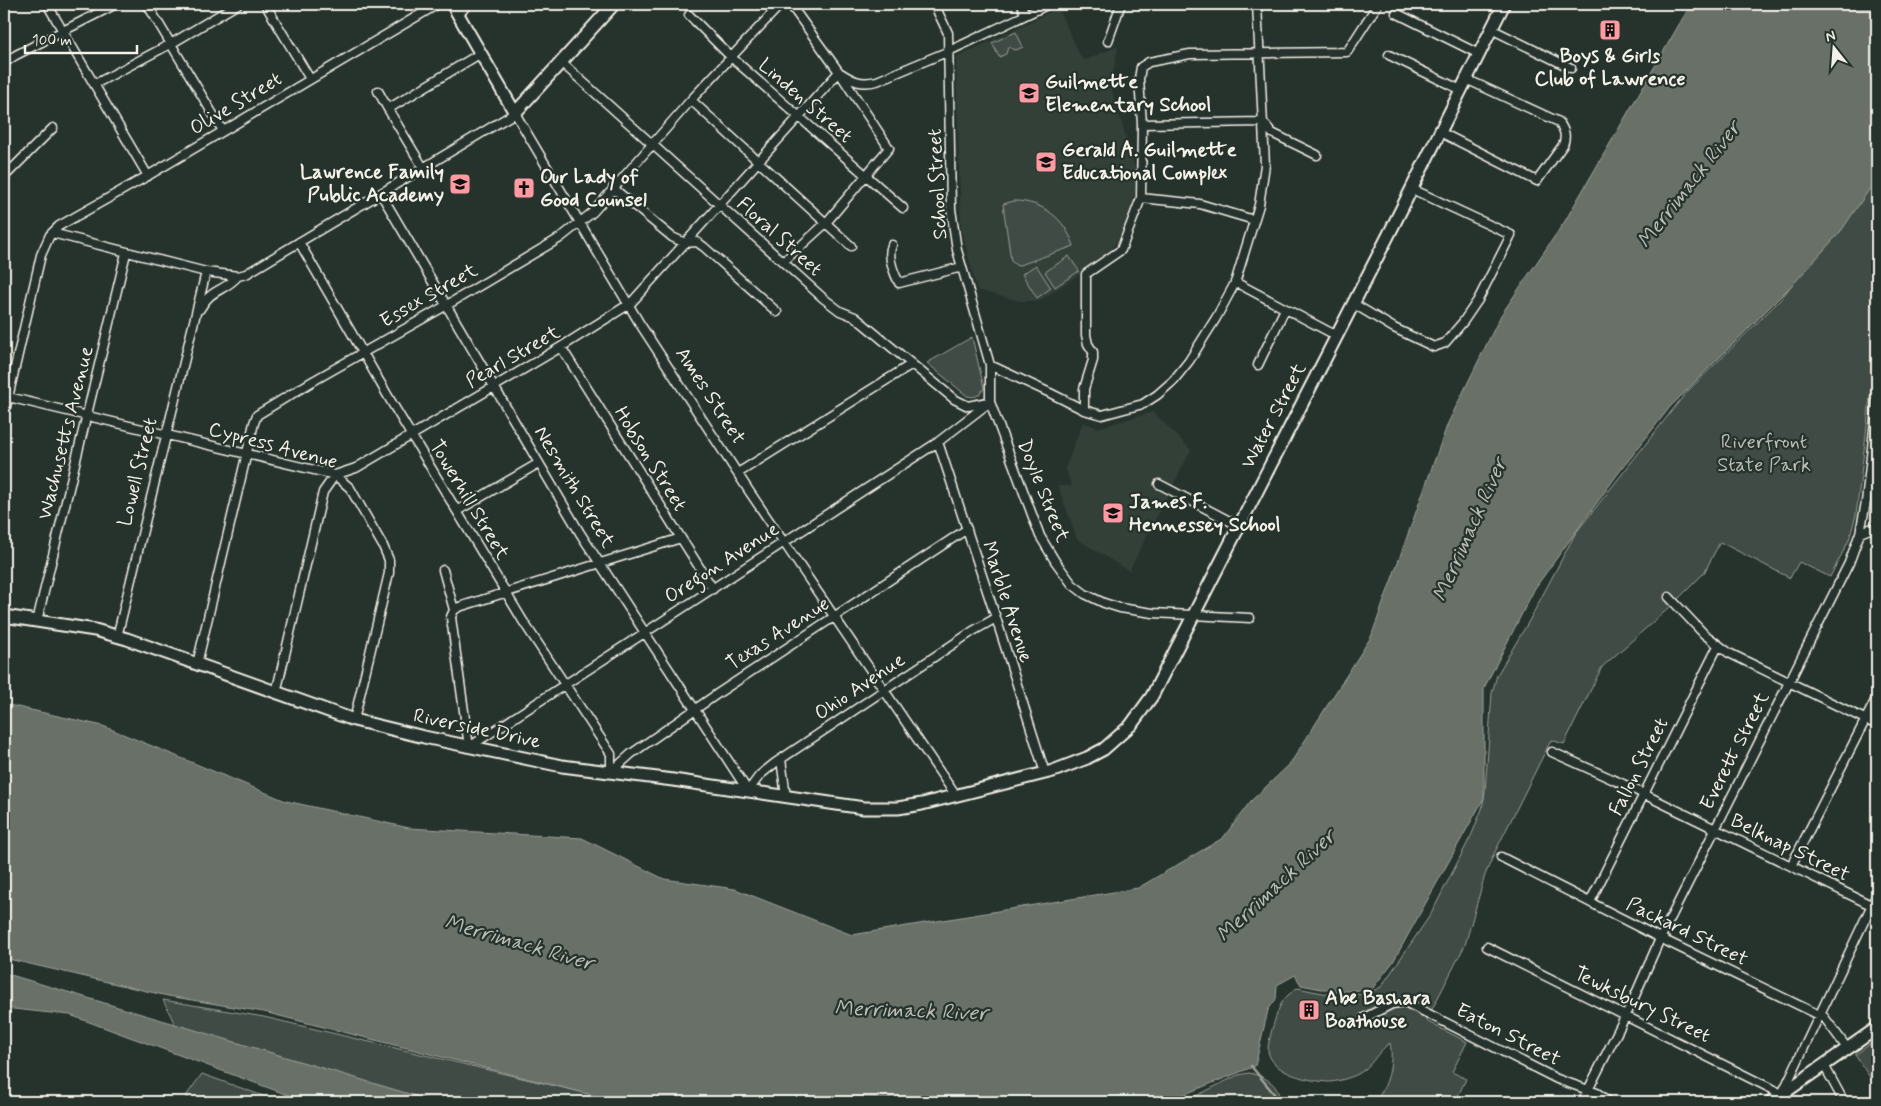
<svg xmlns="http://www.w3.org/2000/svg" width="1881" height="1106" viewBox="0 0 1881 1106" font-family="Mynerve,sans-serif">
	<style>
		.built { fill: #333f39 }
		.green { fill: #414b45; stroke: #9a9e96 }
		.water { fill: #676f68; stroke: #9fa39b }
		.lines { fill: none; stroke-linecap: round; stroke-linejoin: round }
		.stream { stroke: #9fa39b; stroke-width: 2.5 }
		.street-casing { stroke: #f4f1e8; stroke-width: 11 }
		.secondary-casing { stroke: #f4f1e8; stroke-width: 15 }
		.street { stroke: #26332d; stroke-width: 8 }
		.secondary { stroke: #26332d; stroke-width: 11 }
		.labels { text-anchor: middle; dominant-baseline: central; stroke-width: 4.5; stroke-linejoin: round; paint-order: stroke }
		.poi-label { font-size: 20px; font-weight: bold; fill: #f4f1e8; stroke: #26332d; text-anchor: start }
		.street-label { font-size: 20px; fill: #f4f1e8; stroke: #26332d }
		.park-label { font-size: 20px; fill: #bebfb7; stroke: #26332d }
		.water-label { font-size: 21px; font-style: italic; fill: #bcbdb5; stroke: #26332d }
	</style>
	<rect width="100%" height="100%" fill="#26332d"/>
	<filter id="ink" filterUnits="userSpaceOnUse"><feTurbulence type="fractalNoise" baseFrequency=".02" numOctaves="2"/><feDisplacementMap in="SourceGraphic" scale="10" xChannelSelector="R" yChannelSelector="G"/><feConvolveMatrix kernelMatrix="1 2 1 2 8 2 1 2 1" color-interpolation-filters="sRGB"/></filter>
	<g filter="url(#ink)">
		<path class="built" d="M1058,8L1082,59L1086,60L1118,46L1111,87L1136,172L1135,189L1129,221L1111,250L1099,261L1039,301H1020L977,290L961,227L956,58Z
			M1153,412L1191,450L1129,571L1077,539L1058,486H1072L1065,468L1083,422L1098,428Z"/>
		<path class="green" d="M1016,32L1023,47L1016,50L1008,47L1006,54L999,57L992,43Z
			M1877,175V335L1866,434L1856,515L1849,540L1830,577L1799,562L1790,578L1720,542L1704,573L1670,607L1602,667L1564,744L1551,740L1494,854L1485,875L1465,945L1426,1021L1467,1042L1452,1072L1466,1079L1455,1102H1373C1388,1090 1394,1061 1390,1043C1374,1054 1372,1070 1351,1077C1345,1079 1335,1082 1329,1082C1310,1081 1272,1074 1268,1051C1267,1043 1278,1007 1283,1001C1286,996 1292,992 1297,988L1338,996L1366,994L1381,987L1431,914L1472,834L1482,809L1485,792L1492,693L1497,675L1529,621L1575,534L1685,394L1780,300Z
			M1014,201C1043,201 1065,219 1074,246L1017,266L1011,261L1003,204Z
			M1069,256L1079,271L1055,287L1045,272Z
			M1036,265L1051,288L1037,298L1022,274Z
			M972,337L984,388C980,396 975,398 967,396L927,363Z
			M163,1000L264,1017L623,1102H318L190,1055Z
			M1877,1039V1088L1855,1055Z
			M1249,1073C1265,1076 1281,1085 1279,1102H1184L1238,1075Z
			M202,1074L280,1102H192L186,1096Z"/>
		<path class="water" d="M1691,4H1877V178L1841,231L1795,282L1670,407L1617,475L1535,588L1484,688V798L1393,962L1372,989L1337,992L1301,985L1295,975L1277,985L1276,999L1268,1010L1255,1066L1165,1102H620L264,1012L168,996L4,958V704L103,726L286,801L409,828L582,838L664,879L735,889L852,935L1138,888L1223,838L1250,802L1290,764L1371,637L1448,423L1501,315L1565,221Z
			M4,973L436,1102H307L70,1015L4,1008Z"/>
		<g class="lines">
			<path class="stream" d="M1251,1066L1280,1101L1283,1102"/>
			<g class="street-casing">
				<path id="street" d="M47,4L148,176
					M147,4L223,131
					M265,4L310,79
					M934,4L948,33L951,209L957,250L990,365V402L1040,536L1055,561L1072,584L1085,594L1104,603L1120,608L1153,613L1250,618
					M1021,4L1025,15
					M1396,13L1479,54
					M458,15L468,4
					M689,15L731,57L903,208
					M1491,29L1571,68
					M1108,41L1121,4
					M1389,55L1461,90
					M4,63L16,55L116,4
					M562,63L823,298L840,311L855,317L954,399L968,406L988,402
					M95,84L174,42L238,4
					M378,91L388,109
					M691,100L851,246
					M1142,124L1263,122L1272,133L1317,155
					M1440,132L1537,181L1563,145C1567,135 1564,130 1559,122L1466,79
					M424,169L388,109L481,53
					M4,177L53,128
					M613,188L672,237L685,243L697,242L704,247L777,312
					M381,194L580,533L748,791L760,775L775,763L973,631L996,618
					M1141,198L1200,204L1254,220
					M52,233L206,272
					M299,242L392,403L523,621L611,754V772
					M892,245C887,256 894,273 899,283L962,267
					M783,262L826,223L889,148L839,72L790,4
					M1235,282L1337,336
					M1354,304L1394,328L1434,347L1445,343L1463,322L1478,300L1511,235L1412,189
					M200,309C211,288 224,292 238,276
					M561,347L713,589
					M990,365L1050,393L1084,410L1102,415L1143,404L1157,395L1173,381L1189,361L1216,318L1235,283L1259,205L1265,165L1257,4
					M1258,365L1285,309
					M4,396L335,475L350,488L383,546L389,560V573L354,720
					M1084,410V389L1093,360V352L1088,344L1086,335V274L1121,250L1141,198L1142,124L1139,79L1141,67L1149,62L1190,54L1347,52L1378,4
					M4,415L41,255L50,235L59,226L144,178L438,4
					M938,442L996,618L1045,773
					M738,473L912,364
					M1159,484L1239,526
					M457,511L539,463
					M1860,533L1877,526
					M443,570L454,610L451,617L452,625L469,747L938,442L990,402
					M1669,597L1704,634L1729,653L1877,725
					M454,610L459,607L681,538
					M37,621L126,253
					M117,637L206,272L238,276L246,274L515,113L640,324L749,491L956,796
					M197,664L254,423L257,415L313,381L447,305L560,238L593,212L691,100L781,4
					M276,693L323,492L335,475L356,468L561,347L631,303L839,72C853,81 860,85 877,81L949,51L1049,4
					M1552,752L1623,784L1877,908
					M781,759L786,797
					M611,772L631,754L720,692L967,529
					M1501,857L1664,940L1819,1015L1824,1017L1847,1048
					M1791,866L1877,697
					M1590,902L1718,646
					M1487,947L1782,1094L1877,894
					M1364,1018L1392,1004L1405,1002L1557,1079L1597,1093L1609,1102
					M1824,1065L1844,1102
					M1582,1102L1630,1007L1659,941L1849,563L1860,533L1866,502L1877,402"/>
			</g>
			<g class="secondary-casing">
				<path id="secondary" d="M452,4L515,113L614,4
					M4,616L95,630L127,639L354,720L424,737L562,766L673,780L864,808H898L922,804L1053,771L1087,758L1104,749L1131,725L1152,696L1388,236L1504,4
					M1771,1102L1877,1028"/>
			</g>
			<use href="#street" class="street"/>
			<use href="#secondary" class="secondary"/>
		</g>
	</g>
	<defs>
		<g id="building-square" transform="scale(1.125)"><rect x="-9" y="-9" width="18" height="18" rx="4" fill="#ff9aa2" stroke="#26332d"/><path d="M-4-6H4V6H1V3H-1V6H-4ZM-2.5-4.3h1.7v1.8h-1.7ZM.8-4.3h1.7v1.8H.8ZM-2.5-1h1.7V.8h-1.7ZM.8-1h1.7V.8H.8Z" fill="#111"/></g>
		<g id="school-square" transform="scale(1.125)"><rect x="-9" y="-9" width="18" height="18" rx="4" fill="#ff9aa2" stroke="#26332d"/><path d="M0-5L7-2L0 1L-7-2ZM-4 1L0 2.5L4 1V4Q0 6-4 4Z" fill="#111"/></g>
		<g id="church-square" transform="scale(1.125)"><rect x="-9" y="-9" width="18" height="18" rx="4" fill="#ff9aa2" stroke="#26332d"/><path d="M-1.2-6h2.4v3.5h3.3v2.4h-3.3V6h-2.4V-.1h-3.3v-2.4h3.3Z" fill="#111"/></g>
	</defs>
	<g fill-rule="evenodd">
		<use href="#building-square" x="1610" y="30"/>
		<use href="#school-square" x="1029" y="93"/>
		<use href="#school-square" x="1046" y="162"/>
		<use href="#school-square" x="460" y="184"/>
		<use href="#church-square" x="524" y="188"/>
		<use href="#school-square" x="1113" y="513"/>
		<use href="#building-square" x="1309" y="1010"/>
	</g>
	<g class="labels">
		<g class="poi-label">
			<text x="1610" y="56" text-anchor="middle">Boys &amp; Girls<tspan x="1610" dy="23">Club of Lawrence</tspan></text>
			<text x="1045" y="82">Guilmette<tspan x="1045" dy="23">Elementary School</tspan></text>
			<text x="1062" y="150">Gerald A. Guilmette<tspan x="1062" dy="23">Educational Complex</tspan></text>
			<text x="444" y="172" text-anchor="end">Lawrence Family<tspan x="444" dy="23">Public Academy</tspan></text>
			<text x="540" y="177">Our Lady of<tspan x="540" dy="23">Good Counsel</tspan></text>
			<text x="1129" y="502">James F.<tspan x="1129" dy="23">Hennessey School</tspan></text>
			<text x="1325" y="998">Abe Bashara<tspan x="1325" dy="23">Boathouse</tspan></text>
		</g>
		<g class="street-label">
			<text transform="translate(805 101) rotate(41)">Linden Street</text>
			<text transform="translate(236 104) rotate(-31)">Olive Street</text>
			<text transform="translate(938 184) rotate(-93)">School Street</text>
			<text transform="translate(779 237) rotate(42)">Floral Street</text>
			<text transform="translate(429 296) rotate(-30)">Essex Street</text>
			<text transform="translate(513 357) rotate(-30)">Pearl Street</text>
			<text transform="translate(710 396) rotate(57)">Ames Street</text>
			<text transform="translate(1274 416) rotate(-62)">Water Street</text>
			<text transform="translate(66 433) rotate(-76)">Wachusetts Avenue</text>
			<text transform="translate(273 446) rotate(15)">Cypress Avenue</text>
			<text transform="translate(650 459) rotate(58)">Hobson Street</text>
			<text transform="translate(138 472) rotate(-76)">Lowell Street</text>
			<text transform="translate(574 487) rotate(59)">Nesmith Street</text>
			<text transform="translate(1043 491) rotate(68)">Doyle Street</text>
			<text transform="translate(469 500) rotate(59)">Towerhill Street</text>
			<text transform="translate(722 563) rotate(-33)">Oregon Avenue</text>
			<text transform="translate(1007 602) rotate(72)">Marble Avenue</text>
			<text transform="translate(778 634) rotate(-33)">Texas Avenue</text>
			<text transform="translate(860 687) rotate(-34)">Ohio Avenue</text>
			<text transform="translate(477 729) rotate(12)">Riverside Drive</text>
			<text transform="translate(1735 751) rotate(-63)">Everett Street</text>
			<text transform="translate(1639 767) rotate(-63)">Fallon Street</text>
			<text transform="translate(1790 848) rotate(26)">Belknap Street</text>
			<text transform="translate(1687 932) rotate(26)">Packard Street</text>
			<text transform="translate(1642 1005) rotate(26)">Tewksbury Street</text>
			<text transform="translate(1508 1035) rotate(27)">Eaton Street</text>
		</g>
		<g class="park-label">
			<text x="1764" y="442">Riverfront<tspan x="1764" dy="23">State Park</tspan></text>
		</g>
		<g class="water-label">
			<text transform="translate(1689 185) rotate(-52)">Merrimack River</text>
			<text transform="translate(1470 530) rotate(-66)">Merrimack River</text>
			<text transform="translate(1276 886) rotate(-43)">Merrimack River</text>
			<text transform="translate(519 943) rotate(16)">Merrimack River</text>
			<text transform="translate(911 1011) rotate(2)">Merrimack River</text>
		</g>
	</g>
	<rect width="1881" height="1106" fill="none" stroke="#26332d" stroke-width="20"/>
	<rect x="10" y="10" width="1861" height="1086" fill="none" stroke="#f4f1e8" stroke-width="2" filter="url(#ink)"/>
	<g transform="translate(1834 48) rotate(343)" stroke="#26332d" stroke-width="4" paint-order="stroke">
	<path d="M0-4L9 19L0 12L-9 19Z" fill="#f4f1e8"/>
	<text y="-8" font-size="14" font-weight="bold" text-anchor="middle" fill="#f4f1e8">N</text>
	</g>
	<path d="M25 45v8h112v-8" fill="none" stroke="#f4f1e8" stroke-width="2.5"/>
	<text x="32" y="45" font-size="15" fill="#f4f1e8" stroke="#26332d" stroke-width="4" paint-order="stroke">100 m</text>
</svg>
